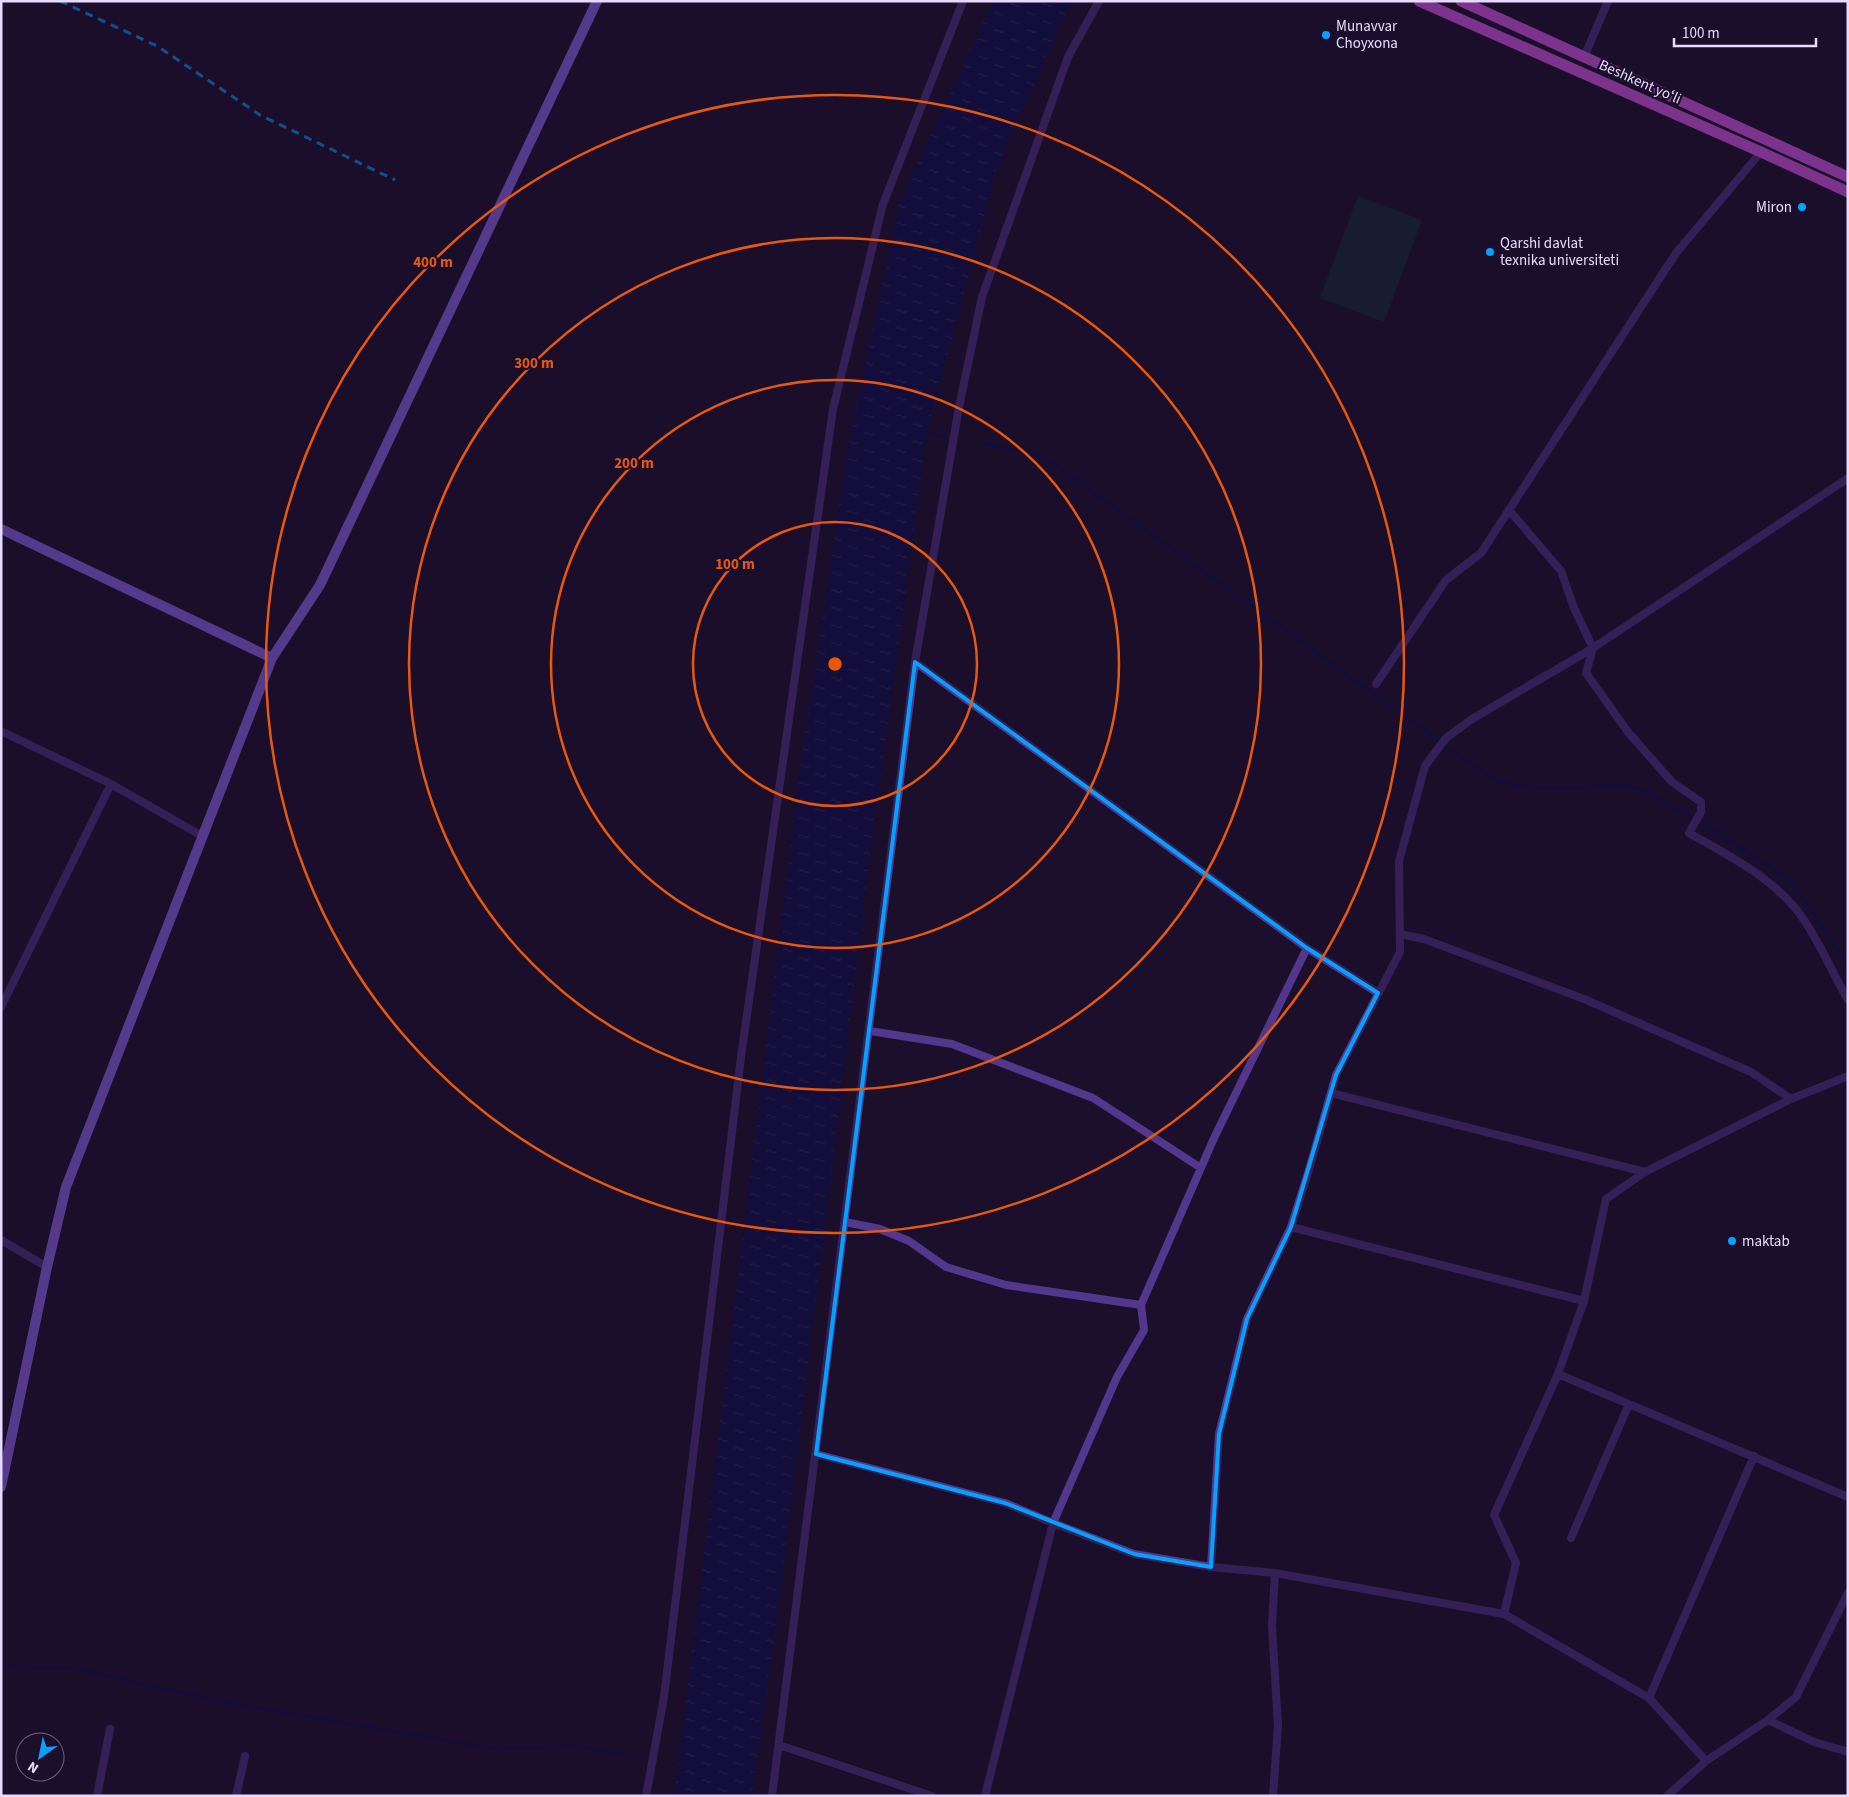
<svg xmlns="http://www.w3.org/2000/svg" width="1849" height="1797" viewBox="0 0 1849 1797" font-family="'Source Sans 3',sans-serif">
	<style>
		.grass { fill: #122d36 }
		.water { fill: url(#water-ripples) }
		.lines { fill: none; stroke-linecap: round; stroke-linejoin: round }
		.stream { stroke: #070d4c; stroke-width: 3 }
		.street { stroke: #52378d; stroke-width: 8 }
		.secondary { stroke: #9b70ff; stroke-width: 10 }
		.primary { stroke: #f060ff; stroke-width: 11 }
		.rail { stroke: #05a1ff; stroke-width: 3; stroke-dasharray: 8 6; stroke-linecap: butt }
		.marked { fill: none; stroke: #05a1ff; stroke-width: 4; stroke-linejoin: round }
		.ring { fill: none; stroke: #e8590c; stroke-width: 2.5 }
		.poi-dot { fill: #05a1ff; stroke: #1c0f2b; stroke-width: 2 }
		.labels { text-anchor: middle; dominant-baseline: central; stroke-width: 4.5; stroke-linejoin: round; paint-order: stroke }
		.poi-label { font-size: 15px; fill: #e8d9ff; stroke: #1c0f2b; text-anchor: start }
		.street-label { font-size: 15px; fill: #e8d9ff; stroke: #1c0f2b }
		.centre { fill: #e8590c; stroke: #1c0f2b; stroke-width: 2.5 }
		.ring-label { font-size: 15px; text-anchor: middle; font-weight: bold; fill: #e8590c; stroke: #1c0f2b; stroke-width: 4.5; stroke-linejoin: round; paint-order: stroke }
	</style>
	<defs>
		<pattern id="water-ripples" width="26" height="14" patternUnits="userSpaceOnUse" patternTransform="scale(1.25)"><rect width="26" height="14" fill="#070d4c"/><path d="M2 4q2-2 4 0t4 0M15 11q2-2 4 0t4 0" fill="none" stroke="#2b3067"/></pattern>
	</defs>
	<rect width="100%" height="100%" fill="#1c0f2b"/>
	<path class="grass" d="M1358,196L1422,220L1384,322L1320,298Z"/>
	<path class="water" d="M993,1H1071L996,170L927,433L868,871L777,1618L752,1796H674L803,746L847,452L899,204Z"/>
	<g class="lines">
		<path class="stream" d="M923,432L945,437
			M981,443L1024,452L1050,461L1438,740
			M1447,748L1498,781L1512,785L1552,789L1622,785L1643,790L1692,817
			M1701,822L1786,877L1808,904L1848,968
			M1,1666L79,1669L223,1702L496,1749L575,1746L635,1756"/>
		<path class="street" d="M1584,57L1608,1
			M1509,510L1561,571L1574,608L1593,648L1586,673L1628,732L1672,782L1701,802V812L1689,833C1729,856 1778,880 1804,920C1821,945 1833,974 1848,1000
			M915,662L1307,948L1378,993
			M1376,684L1446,580L1481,553L1676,253L1761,152
			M1,731L111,784L202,836
			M1400,934L1424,939L1584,999L1751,1072L1791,1099
			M1,1007L111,784
			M870,1031L952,1044L1093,1098L1201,1168
			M1331,1093L1645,1172
			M845,1222L880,1229L909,1241L946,1267L1006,1285L1141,1305
			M1291,1227L1584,1301
			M1,1240L47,1267
			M1558,1374L1848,1497
			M816,1454L1005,1503L1053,1523L1134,1554L1211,1567L1275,1573L1504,1614L1649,1698L1706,1761
			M1571,1538L1629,1404
			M1211,1567L1219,1434L1247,1319L1291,1227L1309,1170L1336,1075L1400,952L1399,861L1425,766L1446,738L1472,719L1593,648L1848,478
			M1504,1614L1516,1563L1494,1515L1558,1374L1584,1301L1606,1199L1645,1172L1791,1099L1848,1076
			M1649,1698L1754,1456
			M1768,1720L1814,1742L1848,1752
			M779,1745L932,1796
			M97,1796L110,1729
			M236,1796L245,1756
			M646,1796L664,1697L741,1057L833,409L883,204L963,1
			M772,1796L915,662L959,407L982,297L1068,57L1099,1
			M985,1796L1053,1523L1117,1377L1144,1330L1141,1305L1214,1138L1307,948
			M1273,1796L1278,1726L1272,1626L1275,1573
			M1667,1796L1706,1761L1768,1720L1796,1697L1848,1593"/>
		<path class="secondary" d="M1,529L272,658
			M1,1487L47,1267L66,1187L272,658L320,585L597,1"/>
		<path class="primary" d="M1419,1L1761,152L1848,192
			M1461,1L1848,177"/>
		<path class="rail" d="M60,1L157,46L260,115L395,180"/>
	</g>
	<path d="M0 0H1849V1797H0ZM915,662L1307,948L1378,993L1336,1075L1291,1227L1247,1319L1219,1434L1211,1567L1134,1554L1005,1503L816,1454Z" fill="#1c0f2b" fill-opacity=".55" fill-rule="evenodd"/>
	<path class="marked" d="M915,662L1307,948L1378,993L1336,1075L1291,1227L1247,1319L1219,1434L1211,1567L1134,1554L1005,1503L816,1454Z"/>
	<g class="ring">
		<circle cx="835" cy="664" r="142"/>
		<circle cx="835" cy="664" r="284"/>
		<circle cx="835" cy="664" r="426"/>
		<circle cx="835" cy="664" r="569"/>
	</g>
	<g class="poi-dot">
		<circle cx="1326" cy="35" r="5"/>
		<circle cx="1802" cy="207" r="5"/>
		<circle cx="1490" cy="252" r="5"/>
		<circle cx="1732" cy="1241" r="5"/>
	</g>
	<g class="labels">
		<g class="poi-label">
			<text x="1336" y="26">Munavvar<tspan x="1336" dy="17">Choyxona</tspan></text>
			<text x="1792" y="207" text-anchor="end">Miron</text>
			<text x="1500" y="243">Qarshi davlat<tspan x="1500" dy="17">texnika universiteti</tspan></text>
			<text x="1742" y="1241">maktab</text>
		</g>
		<g class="street-label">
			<text transform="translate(1640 82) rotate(24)">Beshkent yoʻli</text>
		</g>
	</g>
	<circle cx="835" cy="664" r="8" class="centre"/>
	<g class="ring-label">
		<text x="433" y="267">400 m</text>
		<text x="534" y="368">300 m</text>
		<text x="634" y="468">200 m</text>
		<text x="735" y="569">100 m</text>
	</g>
	<rect width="1849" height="1797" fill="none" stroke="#e8d9ff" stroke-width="5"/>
	<g transform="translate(40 1757) rotate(213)"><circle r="24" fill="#1c0f2b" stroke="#6e6080"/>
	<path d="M0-4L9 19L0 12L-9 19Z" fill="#05a1ff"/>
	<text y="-8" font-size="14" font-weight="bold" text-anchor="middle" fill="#e8d9ff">N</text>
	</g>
	<path d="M1674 38v8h142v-8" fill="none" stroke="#e8d9ff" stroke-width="2.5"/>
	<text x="1682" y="38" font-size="15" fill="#e8d9ff" stroke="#1c0f2b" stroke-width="4" paint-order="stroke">100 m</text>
</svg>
